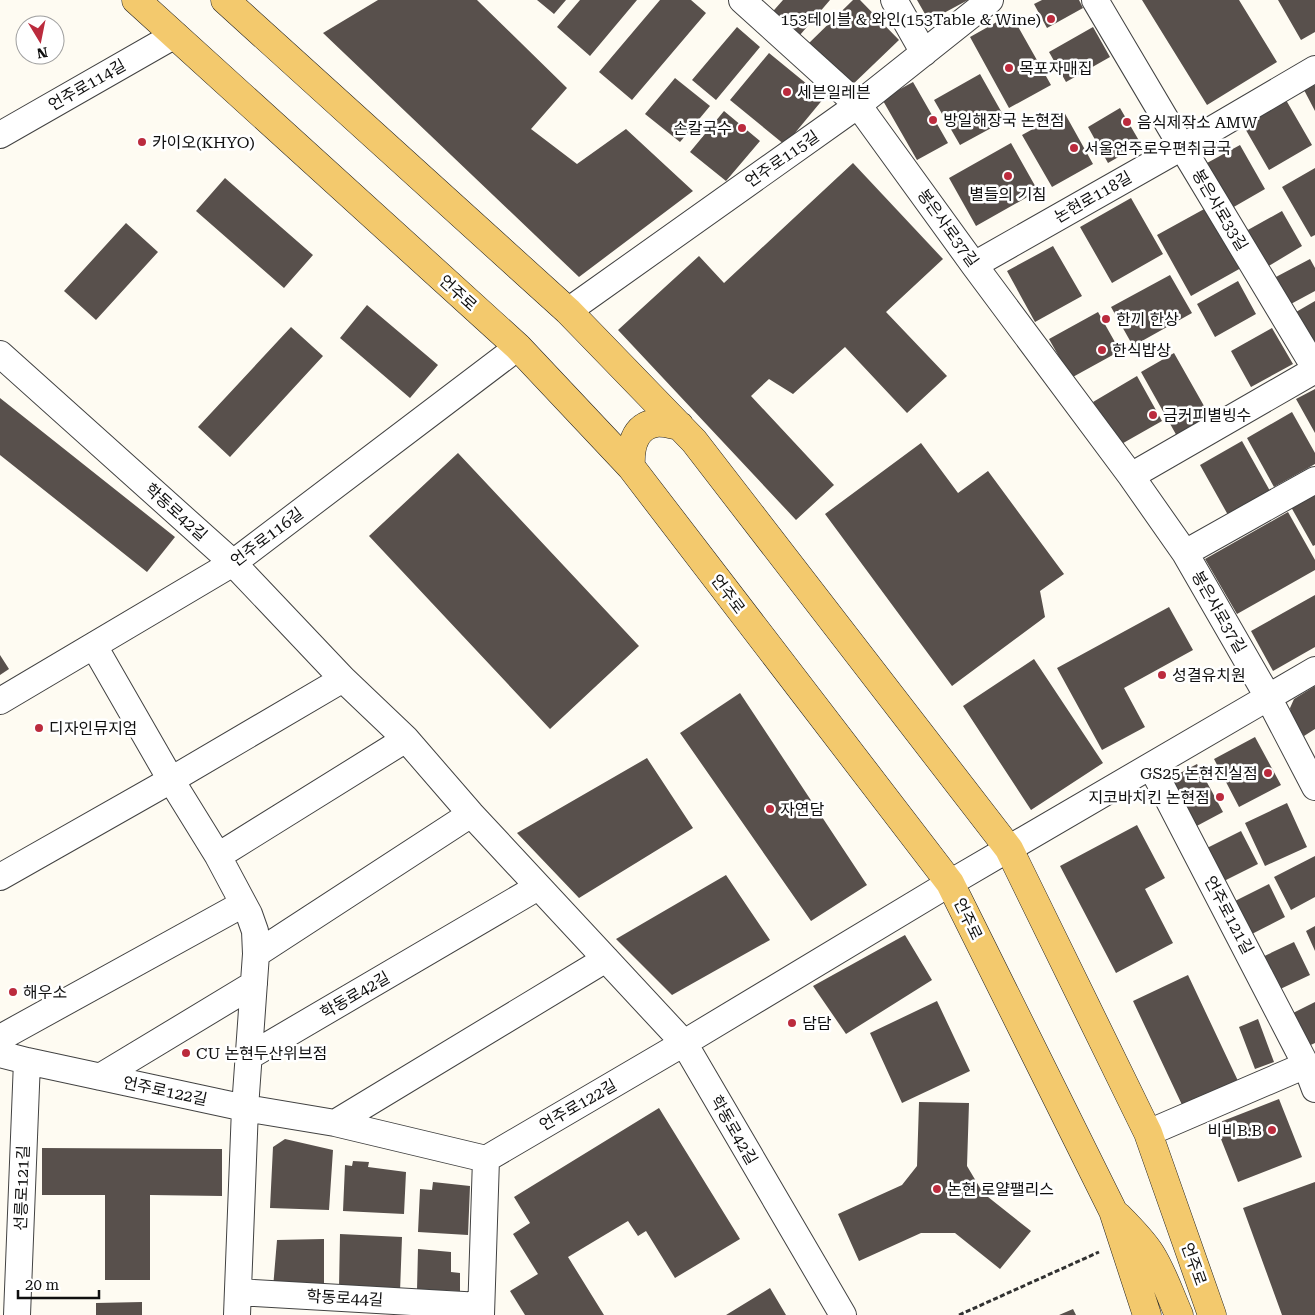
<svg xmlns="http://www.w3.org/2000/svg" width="1315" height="1315" viewBox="0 0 1315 1315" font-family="'Roboto Serif','Noto Sans KR',serif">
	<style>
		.building { fill: #58504c }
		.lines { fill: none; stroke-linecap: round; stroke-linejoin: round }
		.minor-casing { stroke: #424242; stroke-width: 28 }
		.major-casing { stroke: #202020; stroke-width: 29 }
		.path { stroke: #313131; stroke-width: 3; stroke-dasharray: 5 2.5; stroke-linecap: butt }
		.minor { stroke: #fff; stroke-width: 26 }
		.major { stroke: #f3c96d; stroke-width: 28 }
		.poi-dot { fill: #bb2b3d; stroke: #fff; stroke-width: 2 }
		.labels { text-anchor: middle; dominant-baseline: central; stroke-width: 5; stroke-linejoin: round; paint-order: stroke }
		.poi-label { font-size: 16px; fill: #0f0f0f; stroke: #fff; text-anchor: start }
		.street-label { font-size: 16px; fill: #0f0f0f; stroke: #fff }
	</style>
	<rect width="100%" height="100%" fill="#fefbf2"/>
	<path class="building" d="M378,0H477L567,88L531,129L577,164L626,129L693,191L579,277L323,33Z
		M537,0H566L554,14Z
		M580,0H637L590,56L557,27Z
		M660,0H691L706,13L632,100L599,72Z
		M783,0H830L794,42L767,18Z
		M853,0H860L899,40L849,88L807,45Z
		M917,0H968L929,21Z
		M1042,0H1079L1083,8L1047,28L1034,4Z
		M1142,0H1239L1277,62L1207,105Z
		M1278,0H1315V32L1301,40Z
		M1011,14L1051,85L1009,108L970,37Z
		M737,27L760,47L716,100L692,80Z
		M1093,27L1110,57L1066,82L1049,52Z
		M769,53L824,98L785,145L730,100Z
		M980,74L1006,120L960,145L934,100Z
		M675,78L710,106L680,142L645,114Z
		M913,82L948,143L917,160L882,99Z
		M1315,85V111L1304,90Z
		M1286,100L1312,145L1269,170L1243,125Z
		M1120,108L1141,144L1108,163L1088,127Z
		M724,111L760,141L726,181L690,152Z
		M1064,112L1093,164L1052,187L1022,135Z
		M1011,143L1038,191L976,226L949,178Z
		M1240,145L1265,189L1232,208L1207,163Z
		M853,163L943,259L886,312L947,376L907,413L845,347L793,394L769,379L751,396L834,485L796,520L618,330L699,256L724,283Z
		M1315,168V235L1311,237L1282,187Z
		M225,178L313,255L284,288L196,211Z
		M1131,198L1163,254L1112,283L1080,227Z
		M1206,208L1241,268L1191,296L1157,235Z
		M1282,211L1302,246L1267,267L1246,231Z
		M126,223L158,252L96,320L64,291Z
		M1053,246L1082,296L1035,322L1007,271Z
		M1310,259L1315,268V291L1289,305L1274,278Z
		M1170,275L1192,313L1133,346L1111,307Z
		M1238,281L1256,314L1215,337L1197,304Z
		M1315,301V346L1296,312Z
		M367,305L438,365L410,398L340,338Z
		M1098,312L1120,351L1071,378L1049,339Z
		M291,327L323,356L230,457L198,427Z
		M1272,328L1293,364L1251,387L1231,351Z
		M1174,353L1212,420L1178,438L1141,372Z
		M1137,376L1162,421L1118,446L1093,402Z
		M1315,389V433L1296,399Z
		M0,398L175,537L147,572L0,455Z
		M1292,412L1315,453V464L1274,487L1247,438Z
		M1242,441L1270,491L1228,515L1200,465Z
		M921,443L958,493L988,471L1064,574L1040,591L1045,617L952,686L825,514Z
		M458,453L639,646L550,729L369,536Z
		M1315,493V545L1313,546L1291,507Z
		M1288,512L1315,560V570L1237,614L1205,559Z
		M1315,595V647L1273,671L1251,631Z
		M1169,607L1193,650L1124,688L1145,727L1102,750L1057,668Z
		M0,655L9,669L0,675Z
		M1034,659L1103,763L1031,810L963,706Z
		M1315,686V729L1304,736L1291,716L1290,708L1294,699Z
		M740,693L867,885L811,921L680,733Z
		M1255,737L1281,785L1239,807L1214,759Z
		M647,758L693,828L579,898L517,833Z
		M1197,764L1223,812L1193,828L1167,780Z
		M1287,803L1307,847L1265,866L1245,823Z
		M1137,825L1165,878L1145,889L1173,943L1116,973L1060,866Z
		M1241,831L1258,864L1216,885L1199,852Z
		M1315,856V897L1291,910L1274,877Z
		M726,875L770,940L672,995L616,939Z
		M1269,884L1285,917L1244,938L1227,905Z
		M1315,926V951L1306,931Z
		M905,935L932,980L846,1034L813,986Z
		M1294,942L1310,975L1274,992L1258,959Z
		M1188,975L1239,1083L1184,1109L1133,1001Z
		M937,1001L970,1071L902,1103L870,1033Z
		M1315,1002V1043L1302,1049L1287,1016Z
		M1258,1019L1274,1062L1255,1069L1239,1027Z
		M1279,1099L1302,1157L1238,1182L1215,1124Z
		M919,1102L969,1103L967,1166L983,1193L1031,1231L1000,1269L955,1233H921L859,1261L838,1214L902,1185L917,1166Z
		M659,1108L740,1239L675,1278L646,1231L638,1236L628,1221L568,1257L604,1315H525L510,1291L538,1274L513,1234L530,1223L514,1197Z
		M285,1139L333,1150L329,1210L270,1208L273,1147Z
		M42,1148L222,1149V1196L150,1195V1280H105V1195H42Z
		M353,1161L369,1162L368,1167L406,1172L404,1214L343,1211L345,1165L352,1166Z
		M433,1182L470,1186L468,1235L418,1232L420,1189L432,1190Z
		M1315,1182V1315H1282L1243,1208Z
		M340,1234L402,1237L400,1292L339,1288Z
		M324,1239V1291L273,1288L277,1240Z
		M418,1249L451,1252V1272L460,1273V1291L417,1290Z
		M770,1288L786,1315H726Z
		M142,1302V1315H96V1303Z
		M1073,1309L1076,1315H1059Z"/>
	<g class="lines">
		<g class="minor-casing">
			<path id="minor" d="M742,0L858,105L974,265L1131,476L1185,553L1268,697L1315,787
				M894,0L924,53
				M1095,0L1182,147L1315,368
				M0,135L175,35
				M974,265L1182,147L1315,69
				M568,311L858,105L990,0
				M0,354L233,563L343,679L406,739L471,814L684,1043L843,1315
				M1131,476L1315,370
				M1185,553L1315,480
				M94,646L171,780L218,856L249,914L255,931L256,954L245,1108L237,1315
				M0,701L233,563L518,347
				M1151,766L1306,1065L1315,1089
				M218,856L406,739
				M0,877L171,780L343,679
				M256,954L471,814
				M0,1038L243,904
				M0,1054L27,1061L245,1108L335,1123L486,1159L684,1043L950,883L1315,670
				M248,1057L538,887
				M100,1077L254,984
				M335,1123L606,959
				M1148,1133L1306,1065
				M238,1292L481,1306
				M17,1315L27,1061
				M481,1315L486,1159"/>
		</g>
		<g class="major-casing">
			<path id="major" d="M136,0L518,347L631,467L950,883L1113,1211L1147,1315
				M225,0L568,311L694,441L1009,849L1148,1133L1212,1315
				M631,467C630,449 633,426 656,423C664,422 672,425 680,426
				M1118,1216C1130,1228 1142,1240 1151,1254C1163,1273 1170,1295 1179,1315"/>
		</g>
		<path class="path" d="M959,1315L1099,1252"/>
		<use href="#minor" class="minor"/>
		<use href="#major" class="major"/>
	</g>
	<g class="poi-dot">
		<circle cx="1051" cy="19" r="5"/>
		<circle cx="1009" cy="68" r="5"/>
		<circle cx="787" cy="92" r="5"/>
		<circle cx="933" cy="120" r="5"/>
		<circle cx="1127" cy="122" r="5"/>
		<circle cx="742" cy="128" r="5"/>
		<circle cx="142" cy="142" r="5"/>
		<circle cx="1074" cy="148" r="5"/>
		<circle cx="1008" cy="176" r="5"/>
		<circle cx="1106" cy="319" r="5"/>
		<circle cx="1102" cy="350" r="5"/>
		<circle cx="1153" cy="415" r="5"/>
		<circle cx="1162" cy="675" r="5"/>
		<circle cx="39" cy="728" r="5"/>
		<circle cx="1268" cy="773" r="5"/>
		<circle cx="1220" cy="797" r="5"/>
		<circle cx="770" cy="809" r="5"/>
		<circle cx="13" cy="992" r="5"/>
		<circle cx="792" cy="1023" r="5"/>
		<circle cx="186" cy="1053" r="5"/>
		<circle cx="1272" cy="1130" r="5"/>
		<circle cx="937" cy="1189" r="5"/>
	</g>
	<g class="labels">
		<g class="poi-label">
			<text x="1041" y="19" text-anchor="end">153테이블 &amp; 와인(153Table &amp; Wine)</text>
			<text x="1019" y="68">목포자매집</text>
			<text x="797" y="92">세븐일레븐</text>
			<text x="943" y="120">방일해장국 논현점</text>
			<text x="1137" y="122">음식제작소 AMW</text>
			<text x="732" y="128" text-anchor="end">손칼국수</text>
			<text x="152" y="142">카이오(KHYO)</text>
			<text x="1084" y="148">서울언주로우편취급국</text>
			<text x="1008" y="194" text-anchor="middle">별들의 기침</text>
			<text x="1116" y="319">한끼 한상</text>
			<text x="1112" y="350">한식밥상</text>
			<text x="1163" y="415">금커피별빙수</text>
			<text x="1172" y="675">성결유치원</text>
			<text x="49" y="728">디자인뮤지엄</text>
			<text x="1258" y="773" text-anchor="end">GS25 논현진실점</text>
			<text x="1210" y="797" text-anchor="end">지코바치킨 논현점</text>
			<text x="780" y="809">자연담</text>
			<text x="23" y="992">해우소</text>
			<text x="802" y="1023">담담</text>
			<text x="196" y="1053">CU 논현두산위브점</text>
			<text x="1262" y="1130" text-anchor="end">비비B.B</text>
			<text x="947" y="1189">논현 로얄팰리스</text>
		</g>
		<g class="street-label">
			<text transform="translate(87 85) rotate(-30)">언주로114길</text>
			<text transform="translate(782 159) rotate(-35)">언주로115길</text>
			<text transform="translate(1093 197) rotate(-30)">논현로118길</text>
			<text transform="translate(1220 210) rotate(59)">봉은사로33길</text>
			<text transform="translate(948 228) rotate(54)">봉은사로37길</text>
			<text transform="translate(458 293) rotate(42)">언주로</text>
			<text transform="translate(176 512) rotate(42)">학동로42길</text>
			<text transform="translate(267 537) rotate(-37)">언주로116길</text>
			<text transform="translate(728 594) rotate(53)">언주로</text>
			<text transform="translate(1219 612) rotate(60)">봉은사로37길</text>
			<text transform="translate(1229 915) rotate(62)">언주로121길</text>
			<text transform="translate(968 919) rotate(64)">언주로</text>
			<text transform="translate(355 995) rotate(-30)">학동로42길</text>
			<text transform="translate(165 1091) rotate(12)">언주로122길</text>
			<text transform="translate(578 1105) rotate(-30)">언주로122길</text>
			<text transform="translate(734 1130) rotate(60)">학동로42길</text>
			<text transform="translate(22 1188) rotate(-88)">선릉로121길</text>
			<text transform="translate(1194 1264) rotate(70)">언주로</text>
			<text transform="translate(345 1298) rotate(3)">학동로44길</text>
		</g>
	</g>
	<g transform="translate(40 40) rotate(170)"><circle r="24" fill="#ffffff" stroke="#9f9f9f"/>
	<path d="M0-4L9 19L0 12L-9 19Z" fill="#bb2b3d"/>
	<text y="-8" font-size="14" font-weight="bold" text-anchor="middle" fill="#0f0f0f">N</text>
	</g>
	<path d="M18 1290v8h81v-8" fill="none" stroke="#0f0f0f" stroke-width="2.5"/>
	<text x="25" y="1290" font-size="15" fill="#0f0f0f" stroke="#ffffff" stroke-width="4" paint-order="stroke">20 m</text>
</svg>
